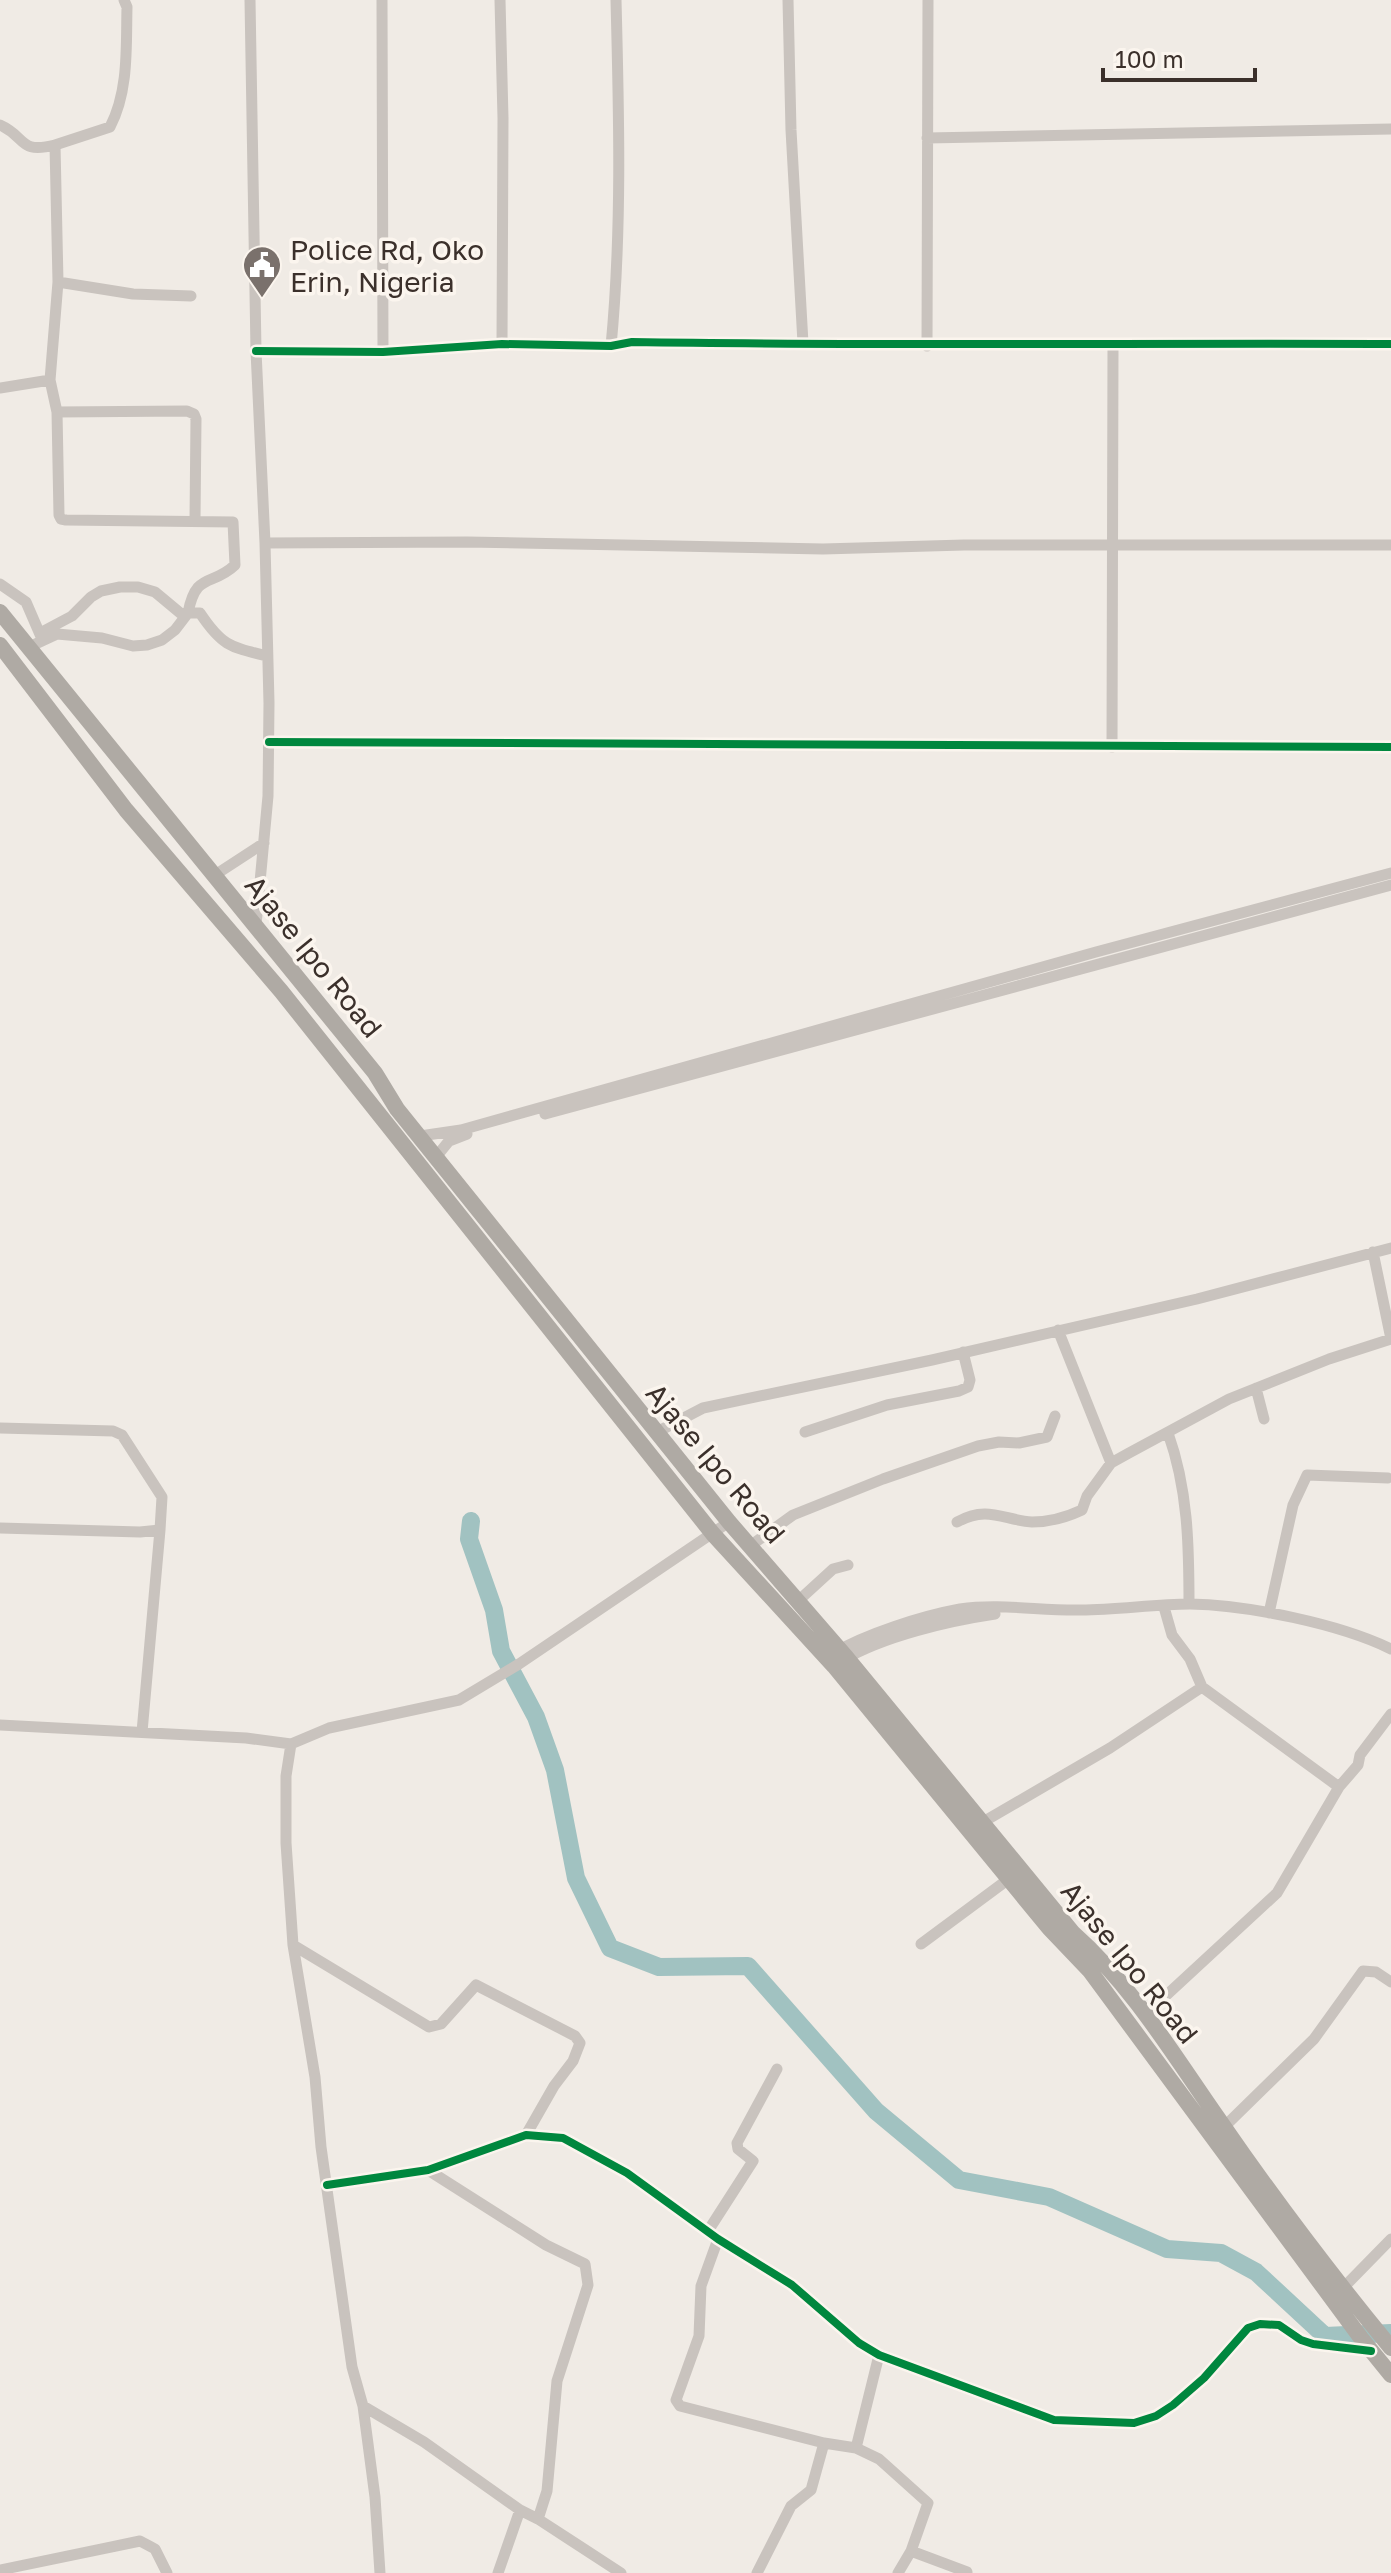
<svg xmlns="http://www.w3.org/2000/svg" width="1391" height="2573" viewBox="0 0 1391 2573" font-family="'Golos Text',sans-serif">
	<style>
		.lines { fill: none; stroke-linecap: round; stroke-linejoin: round }
		.river { stroke: #a1c2c1; stroke-width: 18 }
		.minor { stroke: #c9c3be; stroke-width: 11 }
		.highway { stroke: #afaaa4; stroke-width: 16 }
		.cycleway-casing { stroke: #fbf5ee; stroke-width: 13 }
		.cycleway { stroke: #00873e; stroke-width: 8 }
		.labels { text-anchor: middle; dominant-baseline: central; stroke-width: 7; stroke-linejoin: round; paint-order: stroke }
		.poi-label { font-size: 28px; fill: #3b302b; stroke: #fbf5ee; text-anchor: start }
		.street-label { font-size: 28px; fill: #3b302b; stroke: #fbf5ee }
	</style>
	<rect width="100%" height="100%" fill="#f0ebe5"/>
	<g class="lines">
		<path class="river" d="M471,1521L469,1539L494,1610L501,1651L536,1717L555,1770L576,1878L610,1948L659,1967L748,1966L876,2111L959,2180L1049,2197L1167,2249L1221,2253L1256,2272L1325,2336L1391,2333"/>
		<path class="minor" d="M250,0L256,351L265,543L269,703L268,796L256,925
			M382,0L383,352
			M500,0L503,118L502,344
			M788,0L791,130L803,343
			M0,125C27,137 18,154 55,145L58,282L50,380L57,412L59,515L61,519L66,520L233,522L235,565C212,587 196,571 188,613
			M927,138L1391,129
			M55,145L110,127C129,91 126,46 127,7L124,0
			M58,282L133,294L191,296
			M611,346C622,231 619,115 616,0
			M927,346L928,0
			M256,351L383,352L502,344L611,346L632,342C885,346 1138,343 1391,344
			M0,388L50,380
			M57,412L187,411L194,414L196,419L195,520
			M265,543L467,542L823,549L964,545H1391
			M0,584L26,602L42,639
			M40,633L72,616L91,597L101,591L120,587H138L155,592L185,617
			M29,647L57,634L102,638L133,646L147,645L162,640L175,630L188,613H200C222,646 230,647 267,656
			M269,742L1391,747
			M1112,747L1113,345
			M215,875L264,843
			M545,1114L1391,885
			M420,1136L461,1130L1096,952L1391,873
			M436,1157L449,1141L467,1134
			M1058,1330L1111,1463
			M1256,1388L1264,1419
			M0,1428L113,1431L122,1435L162,1497L160,1530L140,1532L0,1528
			M657,1432L703,1408L932,1360L1197,1299L1391,1248
			M805,1432L887,1405L959,1391L968,1387L970,1380L963,1352
			M1168,1433C1188,1489 1189,1545 1189,1604
			M957,1522C988,1505 1003,1520 1032,1522C1050,1522 1067,1517 1082,1510L1087,1496L1111,1463L1129,1453L1229,1399L1329,1359L1391,1339L1373,1252
			M750,1546L793,1515L883,1479L978,1446L999,1442L1019,1443L1047,1437L1055,1416
			M798,1601L833,1569L848,1565
			M1164,1607L1172,1635L1190,1659L1202,1687L1339,1787
			M1269,1613L1293,1505L1307,1475L1388,1478
			M834,1653C866,1634 922,1616 960,1609C1000,1603 1041,1611 1081,1610C1118,1610 1154,1604 1190,1604C1248,1605 1340,1624 1391,1649
			M843,1660C884,1636 948,1621 995,1614
			M0,1725L246,1738L291,1744L329,1728L459,1700L519,1664L729,1522
			M142,1732L160,1530
			M291,1744L286,1776V1843L293,1945L315,2077L321,2147L352,2367L363,2406L375,2497L380,2573
			M983,1822L1110,1748L1202,1687
			M921,1944L1010,1878
			M293,1945L429,2027L441,2024L476,1985L575,2036L580,2043L573,2061L554,2086L526,2135
			M1145,2015L1277,1893L1339,1787L1358,1765L1360,1755L1391,1714
			M1224,2127L1314,2039L1363,1971L1376,1972L1391,1982
			M428,2170L546,2245L585,2264L588,2285L557,2381L547,2491L538,2519
			M327,2185L428,2170L526,2135L563,2138L627,2173L718,2239L792,2285L859,2343L879,2355L1054,2420L1134,2423L1156,2416L1173,2405L1204,2378L1248,2328L1260,2324L1279,2325L1301,2340L1313,2344L1371,2351
			M708,2231L753,2161L738,2149L737,2143L777,2069
			M718,2239L701,2286L699,2336L676,2400L680,2406L824,2443L856,2448L879,2459L928,2503L911,2551L898,2573
			M1344,2287L1391,2239
			M363,2406L424,2442L520,2510L538,2519L621,2573
			M856,2448L879,2355
			M911,2551L967,2572
			M0,2570L140,2541L155,2549L167,2573
			M498,2573L520,2510
			M757,2573L791,2506L811,2490L824,2443"/>
		<path class="highway" d="M0,612L375,1073L397,1109L729,1522L847,1658L1073,1933C1133,1986 1176,2059 1222,2124C1275,2201 1332,2276 1391,2348
			M0,645L126,810L281,991L713,1534L834,1666L1049,1928L1090,1971L1361,2338L1391,2375"/>
		<g class="cycleway-casing">
			<path id="cycleway" d="M256,351L383,352L502,344L611,346L632,342C885,346 1138,343 1391,344
				M269,742L1391,747
				M327,2185L428,2170L526,2135L563,2138L627,2173L718,2239L792,2285L859,2343L879,2355L1054,2420L1134,2423L1156,2416L1173,2405L1204,2378L1248,2328L1260,2324L1279,2325L1301,2340L1313,2344L1371,2351"/>
		</g>
		<use href="#cycleway" class="cycleway"/>
	</g>
	<defs>
		<g id="civic-pin" transform="scale(2)"><path d="M0 17L-7.5 6A9.5 9.5 0 1 1 7.5 6Z" fill="#7a716c" stroke="#fbf5ee"/><path d="M-.6-6.5H3V-4.5H.6V-3L4-1V1h2V6H-6V1h2V-1L-.6-3ZM-1.2 2.5V6h2.4V2.5Z" fill="#fff"/></g>
	</defs>
	<g fill-rule="evenodd">
		<use href="#civic-pin" x="262" y="265"/>
	</g>
	<g class="labels">
		<g class="poi-label">
			<text x="290" y="249">Police Rd, Oko<tspan x="290" dy="32">Erin, Nigeria</tspan></text>
		</g>
		<g class="street-label">
			<text transform="translate(314 956) rotate(51)">Ajase Ipo Road</text>
			<text transform="translate(716 1463) rotate(50)">Ajase Ipo Road</text>
			<text transform="translate(1130 1962) rotate(51)">Ajase Ipo Road</text>
		</g>
	</g>
	<path d="M1103 68v12h152v-12" fill="none" stroke="#3b302b" stroke-width="4"/>
	<text x="1115" y="68" font-size="24" fill="#3b302b" stroke="#fbf5ee" stroke-width="6" paint-order="stroke">100 m</text>
</svg>
